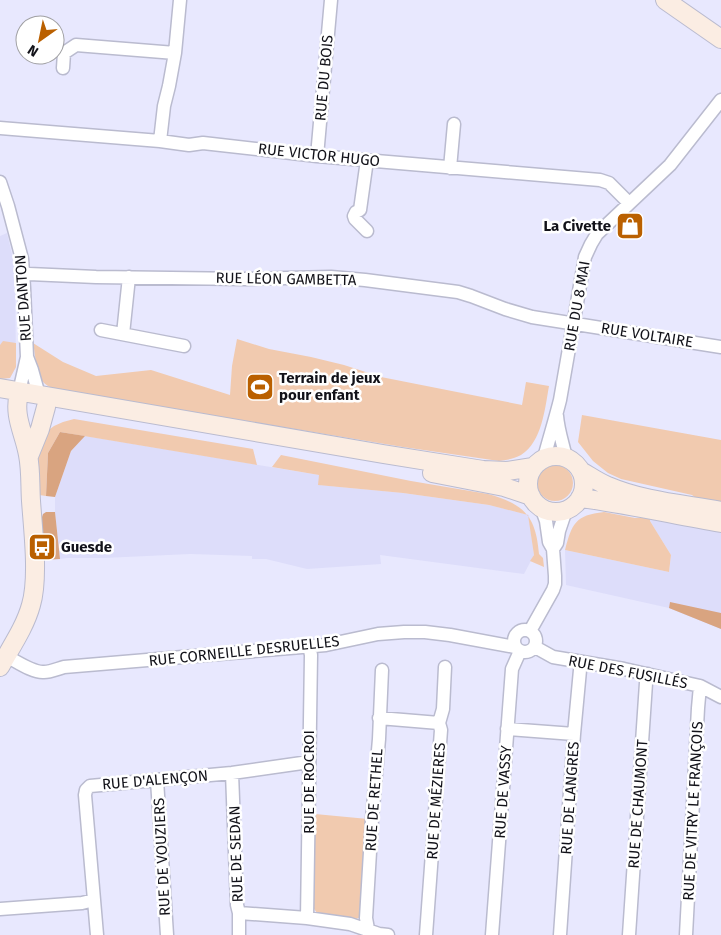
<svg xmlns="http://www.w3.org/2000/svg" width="721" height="935" viewBox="0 0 721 935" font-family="'Fira Sans',sans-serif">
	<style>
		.built { fill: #ddddfa }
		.green { fill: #f1caaf }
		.forest { fill: #d9a480 }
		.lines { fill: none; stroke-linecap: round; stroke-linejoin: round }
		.street-casing { stroke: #babbcf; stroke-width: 15 }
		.secondary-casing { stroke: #babbcf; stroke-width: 20 }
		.street { stroke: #fff; stroke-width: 12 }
		.secondary { stroke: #fbede3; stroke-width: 18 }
		.labels { text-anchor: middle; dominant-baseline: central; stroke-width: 5; stroke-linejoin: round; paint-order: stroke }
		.street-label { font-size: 15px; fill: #121219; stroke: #fff }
		.poi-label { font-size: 15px; font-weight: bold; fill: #121219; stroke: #fff; text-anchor: start }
	</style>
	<rect width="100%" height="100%" fill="#e8e8fe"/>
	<path class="built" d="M7,233L15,267L16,367L10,378L0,379V236Z
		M85,436L319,475V485L403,493L489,505L529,515L534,555L524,574L380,555L381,564L307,569L266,559H252V556L190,554L104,558H67L60,559L55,512V497L71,451Z
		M650,517L721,531V629L669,608L566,585L565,550L669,572L671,555L650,521Z"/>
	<path class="green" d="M237,339L269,349L311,357L344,365L381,377L522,405L526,382L549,386C545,408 542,442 521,455C514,459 506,460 499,461L403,447L97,396C81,394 49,394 40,378C36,372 35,351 33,343L63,362L96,376L151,370L230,395L232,366Z
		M3,341L16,343V367L10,378L0,379V345Z
		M582,415L721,440V503L696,498L692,495L621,479L608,473L593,461L578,442Z
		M74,419L253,449L257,465L60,432L48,453L46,496L39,495L36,457L46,432L54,426L63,422Z
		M281,455L411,481L488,494C524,504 536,516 539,554L543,558L544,567L530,561L534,555L528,515L489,505L403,493L318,485L319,475L272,467Z
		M537 483a18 18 0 1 1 36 0a18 18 0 1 1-36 0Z
		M604,512L635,518L650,517V521L671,555L669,572L565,550C572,524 575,515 604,512Z
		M315,814L368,819L361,917L356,919L317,913L312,906Z"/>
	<path class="forest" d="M60,432L85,436L71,451L55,497L46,496L48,453Z
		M46,512H55L60,559L44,560L41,520L43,514Z
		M670,602L721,613V629L669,608Z"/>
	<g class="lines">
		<g class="street-casing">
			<path id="street" d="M63,68L64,53L76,45L175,53
				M0,128L160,141L189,145L203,143L317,156L600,180L609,183L629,203
				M160,141L164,106L169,86L175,53L180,0
				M317,156L331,0
				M450,168L454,124
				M0,182L8,206L22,259L24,288L27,357L32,370L39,395
				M367,231L355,219L354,216L356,212L360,210L367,160
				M23,275L29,274L96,277L246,279L331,277L365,280L458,292L471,296L505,309L532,317L721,347
				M101,330L184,346
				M123,334L129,277
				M19,392L27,357
				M557,416C558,430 563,444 566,458
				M544,458C549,439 555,420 560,400L585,257L591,244L597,234L670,165L721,100
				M553,549L557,543L559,531L566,510
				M514 641a11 11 0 1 1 22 0a11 11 0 1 1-22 0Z
				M530,631L553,590L555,584V576L553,549L549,542L546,521L541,507
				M535,647L553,657L624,669L700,686L721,697
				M6,656C16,661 33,673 44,672C50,672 57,669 64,667L326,645L378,634L404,632H425L450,635L515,647
				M379,718L439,723
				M507,729L574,734
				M232,773L237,905L239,913V935
				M157,780L167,935
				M0,909L82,903L94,900
				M239,913L307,918L350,924L379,934L388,935
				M307,918C309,830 309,743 311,655L309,646
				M97,935L85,795L86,790L90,786L232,773L309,762
				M370,935L368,929L366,918L372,819L379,739L382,670
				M426,935L441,730L439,723L443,709L445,667
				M492,935L512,669L520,651
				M560,935L574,734L580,670L582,662
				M629,935L646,683L648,674
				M686,935L698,708L700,686"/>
		</g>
		<g class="secondary-casing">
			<path id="secondary" d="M665,0L721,39
				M0,388L383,454L483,470L507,471L533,467
				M29,456L40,429L46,407
				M528 484a28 28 0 1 1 56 0a28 28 0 1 1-56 0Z
				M581,471C590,476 598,482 608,486C643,501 683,504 721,511
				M432,473L504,487L531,496
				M580,498C628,504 674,515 721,523
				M0,667C11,647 25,627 31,605C39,578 33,530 31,501C30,486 31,470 28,455C24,432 13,417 19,392"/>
		</g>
		<use href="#street" class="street"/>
		<use href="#secondary" class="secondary"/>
	</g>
	<defs>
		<g id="shop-square" transform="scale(1.4375)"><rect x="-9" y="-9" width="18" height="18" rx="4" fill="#ba6000" stroke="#fff"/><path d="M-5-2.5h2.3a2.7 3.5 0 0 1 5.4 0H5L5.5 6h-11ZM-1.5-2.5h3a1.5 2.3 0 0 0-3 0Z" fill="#fff"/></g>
		<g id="stadium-square" transform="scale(1.4375)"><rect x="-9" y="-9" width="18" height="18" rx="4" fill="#ba6000" stroke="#fff"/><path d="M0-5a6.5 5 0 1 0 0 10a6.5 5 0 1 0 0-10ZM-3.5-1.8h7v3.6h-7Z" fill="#fff"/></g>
		<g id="bus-square" transform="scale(1.4375)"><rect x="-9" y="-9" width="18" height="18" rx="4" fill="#ba6000" stroke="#fff"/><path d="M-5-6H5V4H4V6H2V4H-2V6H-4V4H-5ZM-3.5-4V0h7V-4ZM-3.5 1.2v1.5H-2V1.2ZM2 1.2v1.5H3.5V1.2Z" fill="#fff"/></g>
	</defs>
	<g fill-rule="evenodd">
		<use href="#shop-square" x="630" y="226"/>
		<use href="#stadium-square" x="260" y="387"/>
		<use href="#bus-square" x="42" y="547"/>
	</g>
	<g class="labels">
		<g class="street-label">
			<text transform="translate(324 78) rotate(-85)">RUE DU BOIS</text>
			<text transform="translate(319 155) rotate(6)">RUE VICTOR HUGO</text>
			<text transform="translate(286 279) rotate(1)">RUE LÉON GAMBETTA</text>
			<text transform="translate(23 298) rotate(-94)">RUE DANTON</text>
			<text transform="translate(577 306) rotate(-80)">RUE DU 8 MAI</text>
			<text transform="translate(647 335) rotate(9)">RUE VOLTAIRE</text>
			<text transform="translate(244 651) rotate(-6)">RUE CORNEILLE DESRUELLES</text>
			<text transform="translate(628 672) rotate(11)">RUE DES FUSILLÉS</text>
			<text transform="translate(155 780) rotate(-5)">RUE D'ALENÇON</text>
			<text transform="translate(309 782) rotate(-90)">RUE DE ROCROI</text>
			<text transform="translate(503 792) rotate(-86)">RUE DE VASSY</text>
			<text transform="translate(570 798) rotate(-86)">RUE DE LANGRES</text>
			<text transform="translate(374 800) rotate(-86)">RUE DE RETHEL</text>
			<text transform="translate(436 801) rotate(-86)">RUE DE MÉZIERES</text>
			<text transform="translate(638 804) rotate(-86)">RUE DE CHAUMONT</text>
			<text transform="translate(693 811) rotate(-87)">RUE DE VITRY LE FRANÇOIS</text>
			<text transform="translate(236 854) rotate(-92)">RUE DE SEDAN</text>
			<text transform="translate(162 857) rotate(-93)">RUE DE VOUZIERS</text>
		</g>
		<g class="poi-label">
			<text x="611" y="226" text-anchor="end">La Civette</text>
			<text x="279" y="378">Terrain de jeux<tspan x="279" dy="17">pour enfant</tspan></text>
			<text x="61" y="547">Guesde</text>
		</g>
	</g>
	<g transform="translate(40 40) rotate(213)"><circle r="24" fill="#ffffff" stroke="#a0a0a3"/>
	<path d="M0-4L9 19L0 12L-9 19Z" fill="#ba6000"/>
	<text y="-8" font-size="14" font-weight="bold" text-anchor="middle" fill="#121219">N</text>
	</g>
</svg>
